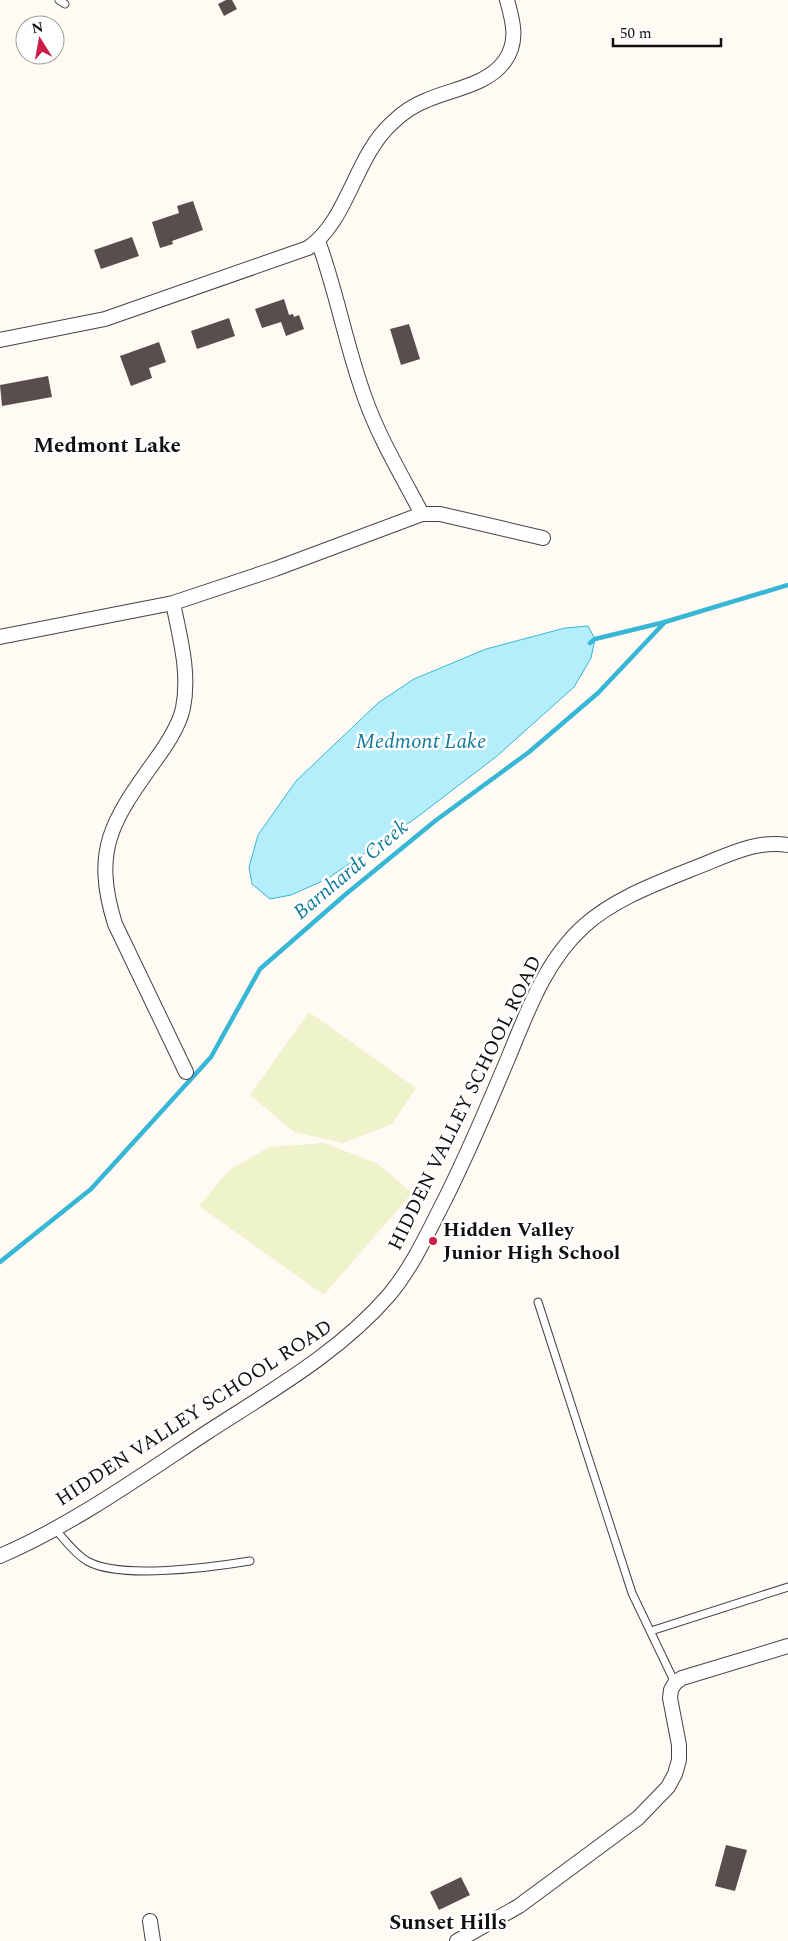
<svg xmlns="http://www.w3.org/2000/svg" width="788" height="1941" viewBox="0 0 788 1941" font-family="Spectral,serif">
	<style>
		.pitch { fill: #eef3cb }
		.water { fill: #b4eefa; stroke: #36b7d6 }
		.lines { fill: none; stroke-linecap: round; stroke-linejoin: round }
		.stream { stroke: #36b7d6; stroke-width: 4.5 }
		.building { fill: #594e4b }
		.lane-casing { stroke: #434343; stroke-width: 9 }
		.street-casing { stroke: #434343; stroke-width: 16 }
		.lane { stroke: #fff; stroke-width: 7 }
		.street { stroke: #fff; stroke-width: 14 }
		.poi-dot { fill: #ca1e49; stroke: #fff; stroke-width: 2 }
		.labels { text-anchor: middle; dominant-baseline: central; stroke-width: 5; stroke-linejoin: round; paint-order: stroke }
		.street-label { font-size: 20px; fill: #101010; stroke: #fff }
		.poi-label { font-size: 20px; font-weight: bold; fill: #101010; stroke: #fff; text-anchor: start }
		.neighbourhood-label { font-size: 21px; font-weight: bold; fill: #101010; stroke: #fff }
		.water-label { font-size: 21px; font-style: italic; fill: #107b9c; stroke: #fff }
	</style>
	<rect width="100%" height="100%" fill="#fffaf3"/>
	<path class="pitch" d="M309,1012L416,1088L392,1124L343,1143L294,1132L250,1095Z
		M325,1143L378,1164L412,1193L324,1295L199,1206L229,1170L269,1147Z"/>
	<path class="water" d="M588,626L595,639L591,658L574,687L497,756L416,818L327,879L291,895L270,899L252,884L249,867L258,835L296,781L378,703L414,679L486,649L565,628Z"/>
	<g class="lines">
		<path class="stream" d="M590,643L595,639L665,622L788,585
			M0,1262L91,1189L211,1057L260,969L346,894L435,821L529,752L598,693L665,622"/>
	</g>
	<path class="building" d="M226,0H232L237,9L224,16L218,4Z
		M193,201L203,230L172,241L173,244L160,248L152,222L179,213L177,206Z
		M132,237L139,256L101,269L94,250Z
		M284,299L289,315L293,314L294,317L299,315L304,329L286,336L281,322L262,328L255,309Z
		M229,318L235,336L197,349L191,331Z
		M409,324L420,359L401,365L390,329Z
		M159,342L166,362L149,368L152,378L131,386L120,356Z
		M48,376L52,397L2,406L0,385Z
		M726,1845L747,1850L735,1891L715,1886Z
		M461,1877L470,1895L439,1910L430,1892Z"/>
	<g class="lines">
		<g class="lane-casing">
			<path id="lane" d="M59,0L65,4
				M538,1302L632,1593L675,1683
				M55,1529C65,1540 74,1553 87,1561C120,1580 213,1567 250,1561
				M651,1631L788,1587"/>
		</g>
		<g class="street-casing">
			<path id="street" d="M318,241C337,292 346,347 365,398C379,438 402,476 422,514
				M0,340L105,319L308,248C348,221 355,156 392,123C402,113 414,105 427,100C452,89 487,85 504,62C519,42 513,21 507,0
				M173,603C180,638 190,673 183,708C179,727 165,747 154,762C112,821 92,850 115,924L186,1072
				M0,637L173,603L275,569L422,514H440L543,538
				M0,1556C72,1525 141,1476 206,1433C269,1392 339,1353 389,1295C410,1270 425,1239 440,1209C466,1159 487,1108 509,1056C528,1010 546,960 584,926C614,899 655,884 692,869C722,858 755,839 788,845
				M150,1921L153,1941
				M457,1941L519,1906L638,1818L668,1787L675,1774L679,1760V1745L670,1698L671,1690L675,1683L682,1678L788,1646"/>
		</g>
		<use href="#lane" class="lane"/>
		<use href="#street" class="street"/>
	</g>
	<circle class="poi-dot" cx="433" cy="1241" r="5"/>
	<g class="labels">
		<g class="street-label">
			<text transform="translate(465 1103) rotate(-64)">HIDDEN VALLEY SCHOOL ROAD</text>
			<text transform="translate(194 1413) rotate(-33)">HIDDEN VALLEY SCHOOL ROAD</text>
		</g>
		<g class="poi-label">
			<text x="443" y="1230">Hidden Valley<tspan x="443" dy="23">Junior High School</tspan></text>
		</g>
		<g class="neighbourhood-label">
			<text x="107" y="446">Medmont Lake</text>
			<text x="448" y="1923">Sunset Hills</text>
		</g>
		<g class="water-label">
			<text x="421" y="742">Medmont Lake</text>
			<text transform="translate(351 870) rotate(-40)">Barnhardt Creek</text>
		</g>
	</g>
	<g transform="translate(40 40) rotate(349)"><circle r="24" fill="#ffffff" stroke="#9f9f9f"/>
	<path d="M0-4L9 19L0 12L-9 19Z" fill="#ca1e49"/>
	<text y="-8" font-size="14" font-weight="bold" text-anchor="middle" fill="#101010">N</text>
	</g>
	<path d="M613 38v8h108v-8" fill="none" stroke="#101010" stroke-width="2.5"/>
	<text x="620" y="38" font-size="15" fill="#101010" stroke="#ffffff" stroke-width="4" paint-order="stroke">50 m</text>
</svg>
